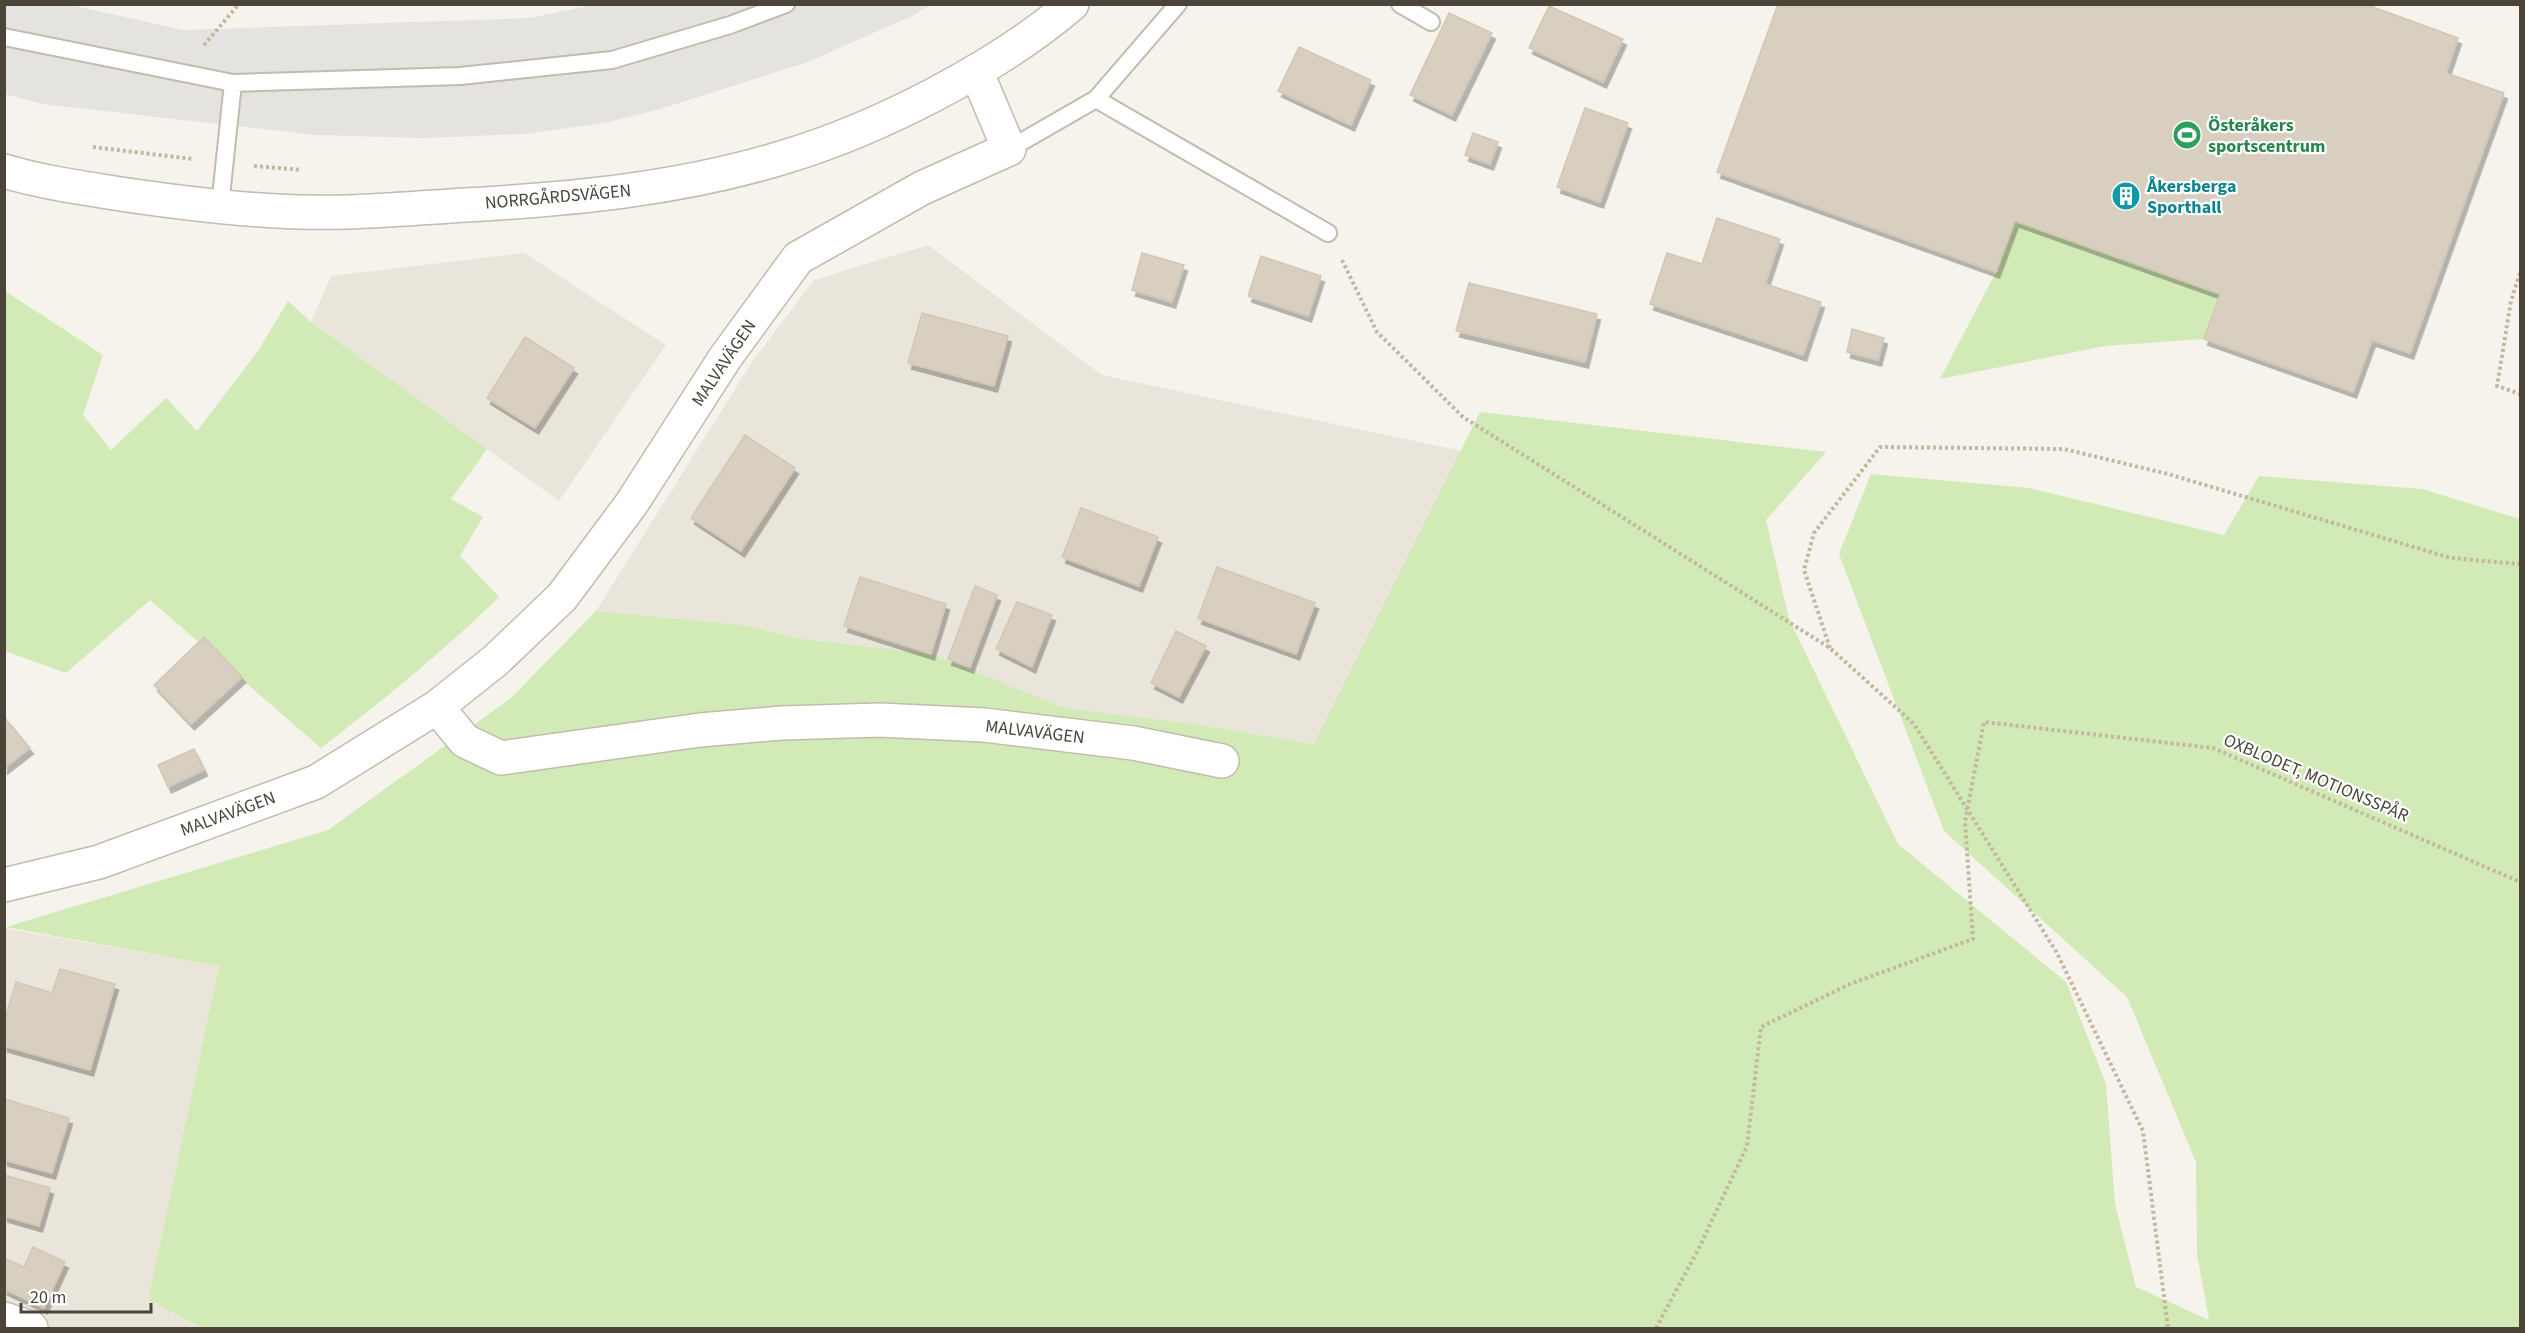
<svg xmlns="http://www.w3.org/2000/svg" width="2525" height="1333" viewBox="0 0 2525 1333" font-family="'Source Sans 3',sans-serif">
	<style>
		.residential { fill: #eae5da }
		.green { fill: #d2eab5 }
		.parking { fill: #e5e3e0 }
		.building { fill: #d8cfc1; stroke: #d3c7b4; stroke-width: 1.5; filter: url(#shadow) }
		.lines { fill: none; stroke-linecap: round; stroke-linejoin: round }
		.service-casing { stroke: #c2bbae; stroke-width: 20 }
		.minor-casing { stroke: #c2bbae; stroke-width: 36 }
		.path { stroke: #c4b79f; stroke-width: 4; stroke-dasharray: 3 3; stroke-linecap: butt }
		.service { stroke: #fff; stroke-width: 16 }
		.minor { stroke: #fff; stroke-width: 33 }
		.labels { text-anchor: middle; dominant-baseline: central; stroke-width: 4.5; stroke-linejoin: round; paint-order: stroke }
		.leisure-label { font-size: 18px; font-weight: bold; fill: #27864d; stroke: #fff; text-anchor: start }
		.culture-label { font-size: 18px; font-weight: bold; fill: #0d838f; stroke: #fff; text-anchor: start }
		.street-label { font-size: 18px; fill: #4b4439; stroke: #fff }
	</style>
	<defs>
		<filter id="shadow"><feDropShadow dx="3.5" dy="6" stdDeviation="0" flood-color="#0004"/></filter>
	</defs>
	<rect width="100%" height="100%" fill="#f6f3ec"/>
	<path class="residential" d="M928,245L1102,375L1462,451L1315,744L1201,725L1065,708L931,654L796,638L743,625L596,611L752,362L814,280Z
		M524,253L666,345L559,501L311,322L331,276Z
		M4,928L219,966L148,1300L203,1328H5Z"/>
	<path class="green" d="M2015,221L2220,294L2204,339L2105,346L1940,379L1996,272Z
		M5,291L103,355L83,415L111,450L166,398L197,431L258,351L288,301L311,322L487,449L451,499L483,517L460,556L499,597C443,652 383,700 321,748L150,600L66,673L5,651Z
		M1480,412L1826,452L1766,520L1789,619L1898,844L2066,982L2106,1084L2115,1204L2136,1287L2209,1320L2197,1254L2196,1162L2127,997L1944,831L1839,554L1871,474L2029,488L2224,535L2259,476L2422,489L2520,519V1328H203L148,1300L219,966L6,927L328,830L511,698L596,611L743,625L796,638L931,654L1065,708L1201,725L1314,744Z"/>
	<path class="parking" d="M598,4L930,5L912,16L808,62L660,109L604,123L524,134L424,138L315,135L42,104L5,94L4,5H71L183,30L529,18Z"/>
	<path class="building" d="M1778,4H2365L2458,38L2446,73L2504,93L2410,353L2372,340L2353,392L2204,339L2220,294L2015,221L1996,272L1717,172Z
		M1549,6L1623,39L1603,82L1529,48Z
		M1449,13L1492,33L1452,115L1410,95Z
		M1299,47L1371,80L1351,125L1278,91Z
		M1585,108L1628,123L1600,202L1557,187Z
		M1473,133L1498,142L1490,164L1465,155Z
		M1717,218L1780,239L1765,284L1821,302L1803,355L1650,304L1667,253L1702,264Z
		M1142,253L1184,265L1172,302L1132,290Z
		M1261,256L1321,276L1308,316L1248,296Z
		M1469,283L1597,314L1585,362L1456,331Z
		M922,313L1008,336L994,386L908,363Z
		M1852,329L1884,338L1878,360L1847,352Z
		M525,337L574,368L535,428L487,398Z
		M745,435L795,468L741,551L691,518Z
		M1081,508L1158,537L1139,586L1062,557Z
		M1217,567L1315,603L1296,654L1198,618Z
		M860,577L946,604L931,654L844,626Z
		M975,586L997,595L970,667L948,659Z
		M1017,602L1052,615L1032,667L996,649Z
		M1176,631L1206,646L1179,697L1151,683Z
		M204,637L242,677L191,724L154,685Z
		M4,717L30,748L4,768Z
		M194,749L204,770L168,787L158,765Z
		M60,969L115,984L90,1070L4,1046V1022L16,982L52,993Z
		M4,1099L69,1118L52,1173L4,1160Z
		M4,1175L50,1188L39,1226L4,1216Z
		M33,1247L65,1262L44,1308L4,1289V1258L24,1267Z"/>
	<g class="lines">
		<g class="service-casing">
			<path id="service" d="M1400,4L1431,22
				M4,37L233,83L460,76L612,60L730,25L786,4
				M1096,99L1178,4
				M1009,149L1096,99L1328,233
				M220,206L233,83"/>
		</g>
		<g class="minor-casing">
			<path id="minor" d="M4,171C41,182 77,187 114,193C167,201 222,208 276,211C339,215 403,209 466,205C572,199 679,189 781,158C876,130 996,69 1072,4
				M437,707L465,741L501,758L700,730L782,723L880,720L984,725L1133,743L1222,761
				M4,885L99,862L316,782L437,707L496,660L562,597L632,503L725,358L798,258L922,188L1009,149L976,71
				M4,1319L31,1328"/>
		</g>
		<path class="path" d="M204,45L239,4
			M93,147L193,159
			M254,166L301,170
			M1342,260L1377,332L1463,417L1830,648L1914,724L2057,953L2143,1131L2168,1328
			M2520,273L2511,301L2497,386L2520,394
			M1830,648L1804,570L1814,533L1880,447L2064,449L2168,474L2451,558L2520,564
			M1656,1328L1698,1250L1747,1146L1761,1027L1850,984L1973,939L1965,822L1984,722L2213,748L2520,882"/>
		<use href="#service" class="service"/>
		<use href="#minor" class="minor"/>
	</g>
	<defs>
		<g id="stadium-disc" transform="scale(1.5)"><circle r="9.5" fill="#2e9e5b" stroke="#fff"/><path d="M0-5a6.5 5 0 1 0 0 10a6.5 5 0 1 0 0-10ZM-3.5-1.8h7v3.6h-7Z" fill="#fff"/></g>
		<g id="building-disc" transform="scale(1.5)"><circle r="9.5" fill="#0f9aa8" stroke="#fff"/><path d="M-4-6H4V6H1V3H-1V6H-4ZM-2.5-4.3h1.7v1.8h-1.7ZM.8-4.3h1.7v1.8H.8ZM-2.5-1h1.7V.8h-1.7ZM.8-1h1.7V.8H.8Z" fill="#fff"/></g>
	</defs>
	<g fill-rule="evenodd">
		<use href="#stadium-disc" x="2187" y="135"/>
		<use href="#building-disc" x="2126" y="196"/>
	</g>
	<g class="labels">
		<g class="leisure-label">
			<text x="2208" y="125">Österåkers<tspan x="2208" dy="21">sportscentrum</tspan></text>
		</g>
		<g class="culture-label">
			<text x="2147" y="186">Åkersberga<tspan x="2147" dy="21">Sporthall</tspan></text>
		</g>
		<g class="street-label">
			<text transform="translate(558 197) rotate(-5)">NORRGÅRDSVÄGEN</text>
			<text transform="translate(724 363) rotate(-56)">MALVAVÄGEN</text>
			<text transform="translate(1035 732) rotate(7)">MALVAVÄGEN</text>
			<text transform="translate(2316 778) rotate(23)">OXBLODET, MOTIONSSPÅR</text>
			<text transform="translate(228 814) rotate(-20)">MALVAVÄGEN</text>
		</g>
	</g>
	<rect width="2525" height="1333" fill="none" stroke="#4b4439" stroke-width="12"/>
	<path d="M21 1303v9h130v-9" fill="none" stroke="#4b4439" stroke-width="3"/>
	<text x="30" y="1303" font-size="18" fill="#4b4439" stroke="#ffffff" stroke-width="4.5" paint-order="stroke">20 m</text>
</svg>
